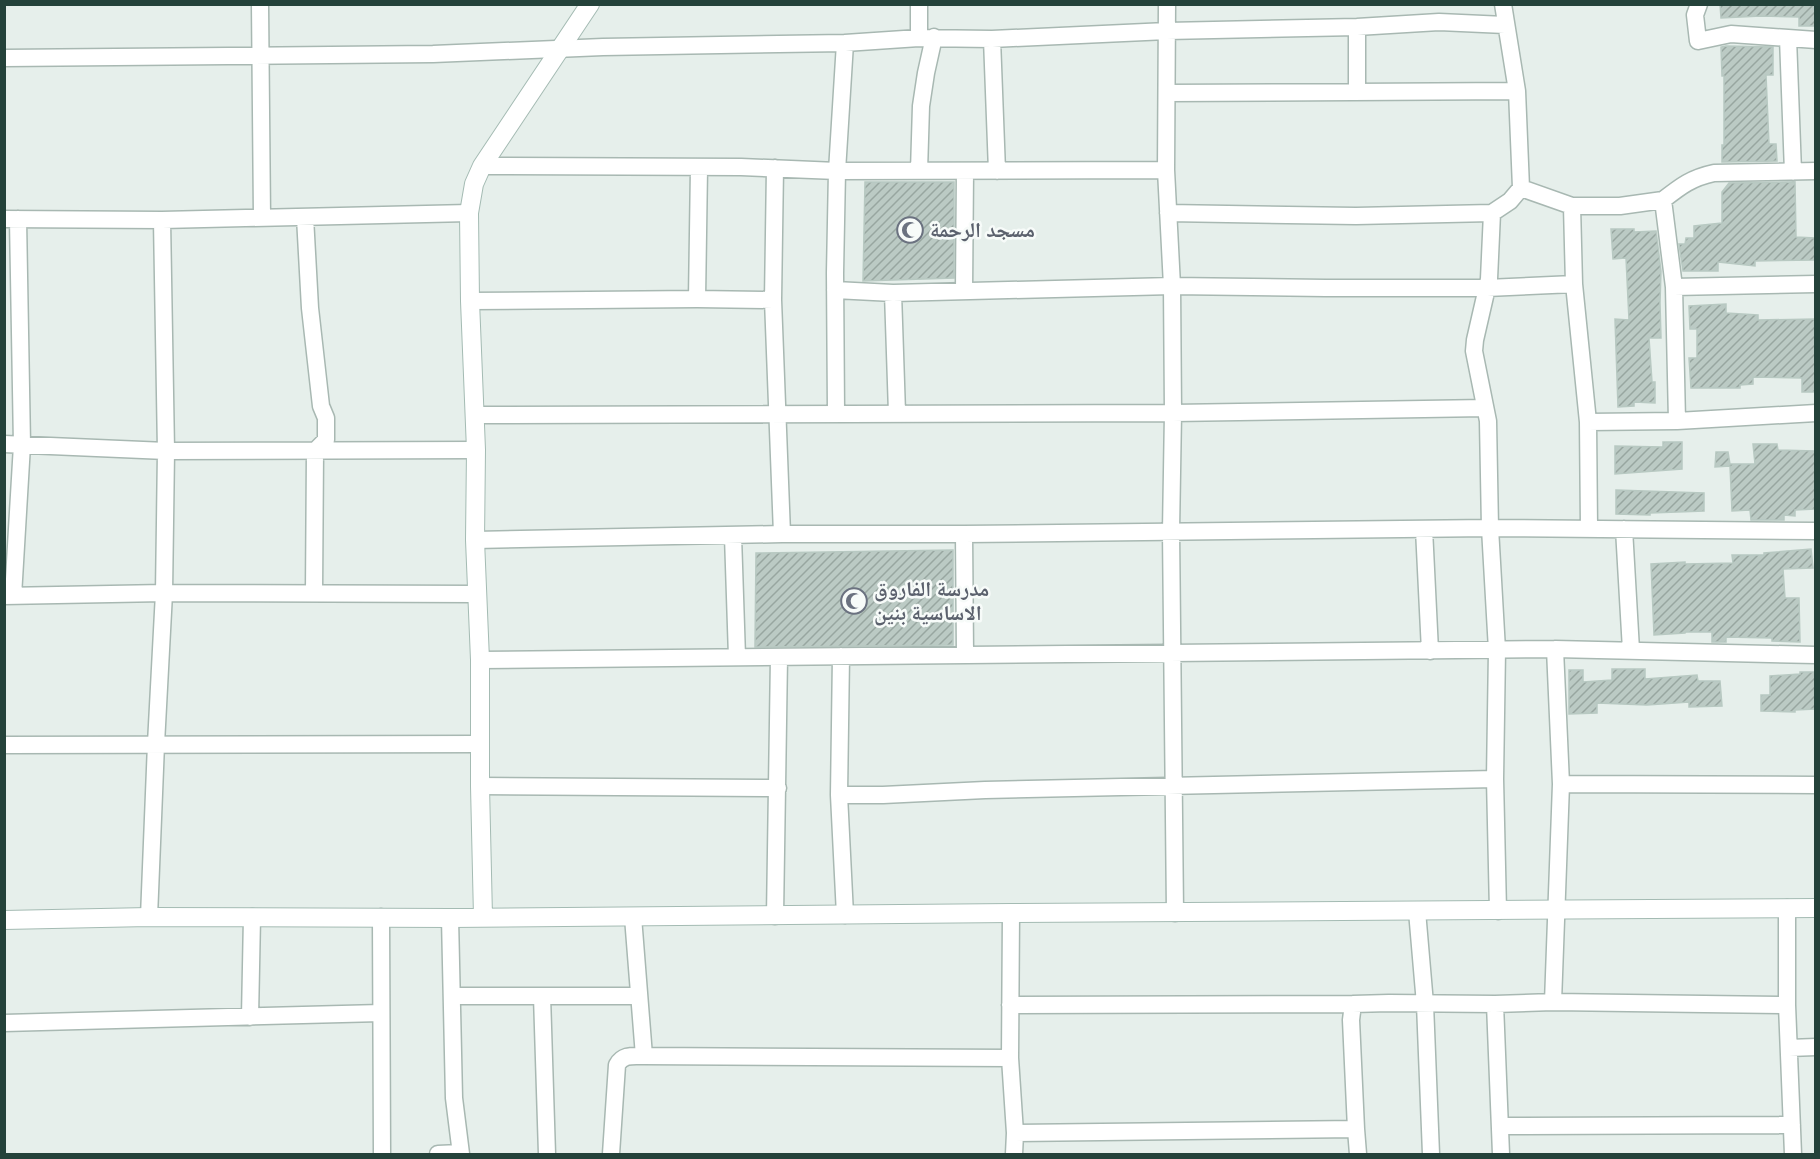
<svg xmlns="http://www.w3.org/2000/svg" width="1820" height="1159" viewBox="0 0 1820 1159" font-family="'Varela Round','Noto Naskh Arabic',sans-serif">
	<style>
		.building { fill: url(#building-hatch); stroke: #b8c9c2; stroke-width: 1.5 }
		.lines { fill: none; stroke-linecap: round; stroke-linejoin: round }
		.street-casing { stroke: #a8b8b2; stroke-width: 19 }
		.secondary-casing { stroke: #a4bbb3; stroke-width: 20 }
		.street { stroke: #fff; stroke-width: 16 }
		.secondary { stroke: #fff; stroke-width: 18 }
		.labels { text-anchor: middle; dominant-baseline: central; stroke-width: 5; stroke-linejoin: round; paint-order: stroke }
		.worship-label { font-size: 21px; font-weight: bold; fill: #5b616d; stroke: #f7fbf9; text-anchor: start }
	</style>
	<defs>
		<pattern id="building-hatch" width="6" height="6" patternUnits="userSpaceOnUse" patternTransform="scale(1.5)"><rect width="6" height="6" fill="#bbcac4"/><path d="M-1 1l2-2M0 6l6-6M5 7l2-2" fill="none" stroke="#98a6a0"/></pattern>
	</defs>
	<rect width="100%" height="100%" fill="#e6efeb"/>
	<path class="building" d="M1720,4H1815V26H1799V17L1761,16L1721,18Z
		M1726,46L1773,47V75H1766L1769,144H1776L1777,161L1722,162V145H1724V76H1722L1721,47Z
		M865,182H954V278L863,281Z
		M1795,182L1796,237L1815,238V260L1755,261V266L1718,262V271H1683L1679,244H1685L1686,238H1694V226L1722,223V192L1729,183Z
		M1611,229H1634V232L1656,231L1661,271L1660,303L1661,338H1649L1652,382H1655V403L1634,402V406L1618,407L1615,319L1629,320L1626,258L1613,259Z
		M1726,304V313L1758,315V320L1815,319V392H1802V378L1753,377V384L1740,385V388H1691L1689,358H1697V329H1690L1689,306Z
		M1663,442H1682V469L1615,474V446L1663,447Z
		M1753,444H1777L1778,450L1815,451V509L1795,510V516L1784,515V520H1751L1750,510L1732,511L1730,466L1715,467L1716,452H1728L1730,464H1755Z
		M1616,490L1704,493V511L1650,513V515L1616,514Z
		M1811,549L1813,568L1783,569L1785,598H1799L1800,642L1772,641V638L1726,637V642H1712V632H1686L1685,633L1654,635L1651,564L1685,562V564L1733,563L1732,555H1764V553Z
		M953,550V645L755,647L756,553Z
		M1612,669H1645V679L1697,675L1698,681H1720L1722,706L1689,707V702L1647,705L1597,703V713L1569,714V670H1583V682L1612,680Z
		M1800,672H1815V709L1795,710V712L1761,711V695H1770V676L1800,674Z"/>
	<g class="lines">
		<g class="street-casing">
			<path id="street" d="M260,4L262,218
				M919,4V38L992,39L1167,31L1357,27L1439,22L1505,25
				M1167,4L1166,170L1172,286L1173,413L1171,531L1175,913
				M1503,4L1517,91L1521,188L1572,206H1620L1663,200L1674,287L1677,421
				M1699,4L1695,15L1698,41L1731,34L1816,40
				M1788,38L1793,172
				M992,39L997,171
				M4,58L433,54L603,47L845,43
				M1357,92V27
				M1167,93L1517,91
				M482,166L741,167L837,171L1166,170
				M775,168L773,300L782,534
				M919,171L921,106L926,73L934,37
				M1663,200C1681,186 1691,178 1714,173L1816,171
				M1572,206L1574,284L1588,422L1589,528
				M1168,213L1356,216L1492,213L1489,279L1475,340L1474,351L1488,421L1490,528L1497,650L1495,779L1498,911
				M1492,213L1510,201L1521,188
				M305,217L310,308L321,406L326,418V440L315,451L314,593
				M4,219L162,220L469,213
				M1674,287L1816,284
				M835,290L893,293L1172,286L1326,288H1487L1574,284
				M964,291L965,171
				M893,293L897,413
				M697,299L699,168
				M470,301L697,299L773,300
				M836,413L835,273L837,171L845,43L919,38
				M475,415L1173,413L1485,408
				M1588,422L1677,421L1816,413
				M4,444L166,451L476,450
				M1424,529L1430,651
				M1624,529L1631,650
				M964,534L965,655
				M733,536L737,657
				M475,540L782,534H964L1490,528L1816,531
				M4,596L164,593L477,594
				M13,596L22,445L18,219
				M841,656L839,795L845,915
				M480,660L1555,649L1816,655
				M4,745L480,744
				M1561,784L1816,785
				M480,786L778,788
				M839,795H883L985,790L1495,779
				M1787,908V1005L1793,1154
				M1417,911L1425,1004L1431,1154
				M1011,913L1010,1058L1015,1133L1014,1154
				M775,916L779,657
				M149,917L156,744L164,593L166,451L162,220
				M381,917L382,1154
				M633,917L644,1056L1010,1058
				M450,918L454,1098L461,1154
				M452,996H639
				M542,996L547,1154
				M1553,1002L1561,784L1555,649
				M1353,1004L1389,1003L1495,1004L1553,1002L1787,1005
				M1495,1004L1501,1154
				M1010,1005L1353,1004L1351,1020L1356,1129L1015,1133
				M250,1017L252,917
				M4,1023L381,1013
				M1789,1048L1816,1047
				M1500,1126L1792,1125
				M1356,1129L1358,1154
				M438,1154L460,1153
				M611,1154L617,1065C623,1054 633,1056 644,1056"/>
		</g>
		<g class="secondary-casing">
			<path id="secondary" d="M483,917L480,786V660L475,540L476,450L470,301L469,213L474,184L482,166L590,4
				M4,920L149,917L450,918L1011,913L1816,908"/>
		</g>
		<use href="#street" class="street"/>
		<use href="#secondary" class="secondary"/>
	</g>
	<defs>
		<g id="mosque-ring" transform="scale(1.35)"><circle r="9.5" fill="#f7fbf9" stroke="#6b7280" stroke-width="1.5"/><path d="M3.5-4.9A6 6 0 1 0 3.5 4.9A5 5 0 1 1 3.5-4.9Z" fill="#6b7280"/></g>
	</defs>
	<g fill-rule="evenodd">
		<use href="#mosque-ring" x="910" y="230"/>
		<use href="#mosque-ring" x="854" y="601"/>
	</g>
	<g class="labels">
		<g class="worship-label">
			<text x="930" y="230">مسجد الرحمة</text>
			<text x="874" y="589">مدرسة الفاروق<tspan x="874" dy="24">الاساسية بنين</tspan></text>
		</g>
	</g>
	<rect width="1820" height="1159" fill="none" stroke="#24423a" stroke-width="12"/>
</svg>
